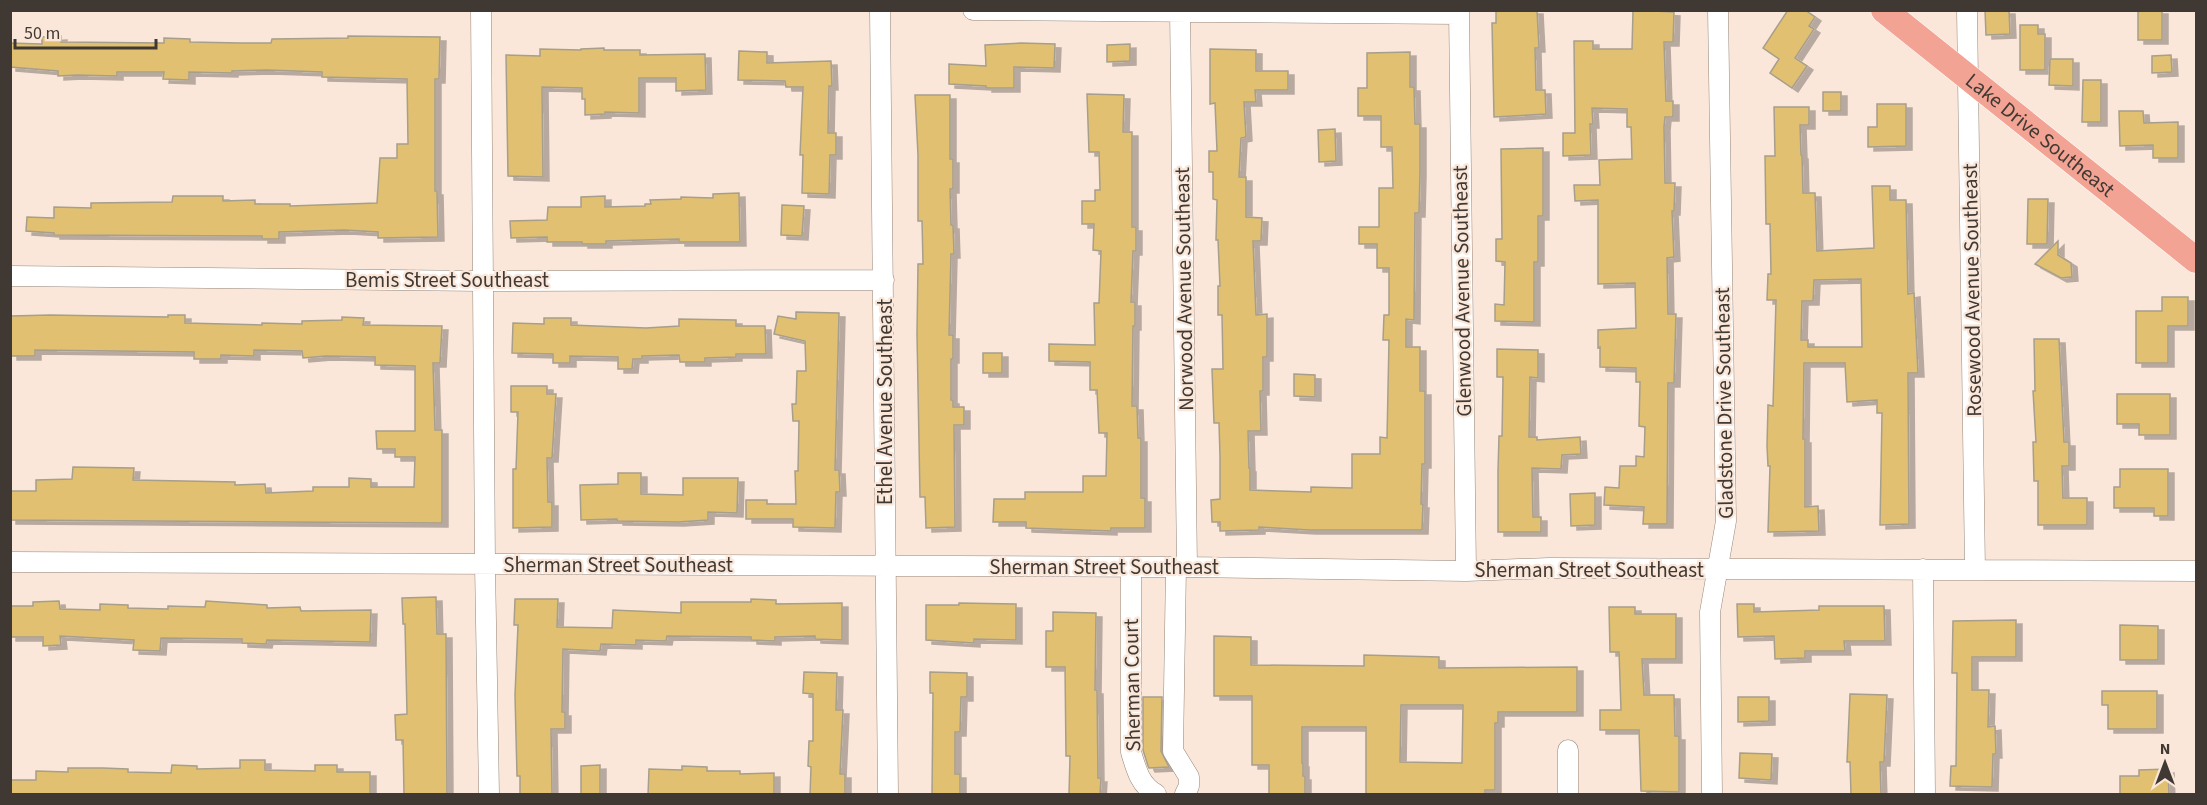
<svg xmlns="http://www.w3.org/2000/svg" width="2207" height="805" viewBox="0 0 2207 805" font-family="'Source Sans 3',sans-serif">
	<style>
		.building { fill: #e1c071; stroke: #a79f8c; stroke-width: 1.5; fill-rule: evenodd; filter: url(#shadow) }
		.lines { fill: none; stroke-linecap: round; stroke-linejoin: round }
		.minor-casing { stroke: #968578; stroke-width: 21 }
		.major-casing { stroke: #fff; stroke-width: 27 }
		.minor { stroke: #fff; stroke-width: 20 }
		.major { stroke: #f2a394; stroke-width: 26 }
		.labels { text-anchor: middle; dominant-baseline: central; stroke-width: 4.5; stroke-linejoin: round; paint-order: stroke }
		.street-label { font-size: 21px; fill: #403933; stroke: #fae7d9 }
	</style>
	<defs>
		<filter id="shadow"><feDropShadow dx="6" dy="4" stdDeviation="0" flood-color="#0004"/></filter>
	</defs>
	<rect width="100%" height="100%" fill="#fae7d9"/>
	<path class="building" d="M1496,10H1537L1539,48H1535L1536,90H1545L1546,114L1494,117L1492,23H1496Z
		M1633,10L1674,12L1673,42H1664L1666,101H1673V117H1665L1664,127L1665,183H1675L1674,211H1672L1674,257L1667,258L1668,314H1676L1674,383H1668L1667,524H1643L1644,507L1604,505L1605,487L1619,488L1620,466H1636V456L1644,457L1645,427L1639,426L1640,382H1636V368L1600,367V347L1598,348V330L1636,328L1635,283L1598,284V200L1575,201L1574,185H1600L1599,160L1632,159L1631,127H1627V109L1592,108L1593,124H1590L1591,155L1563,156V133H1575L1574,41H1593V49H1632Z
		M1788,10H1805L1815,17L1809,26L1814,29L1795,58L1807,66L1792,88L1770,73L1779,59L1763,48Z
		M1985,10H2009L2010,34L1986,35Z
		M2138,10H2162V40H2138Z
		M2020,25H2038V34H2045V70H2020Z
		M61,36V42L164,43V38L190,39V42L241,43H271L272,39L348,38V36L440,37L439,79H435V191H437L438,237L378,238V232L344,230L279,232V239H262V236L54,235V233L26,231L27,217L54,218V207L91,208V203L172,202L173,196H223V201L255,200V204H290V206L377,203L380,158H397V144H408L407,79L322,77V72L267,70L232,71V73L189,72V80L163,79L164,72H117V76L77,75L58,76V71L10,67V43L42,44V37Z
		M1021,43L1055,44L1054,68L1014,67V88H986V86L949,84V64L986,66L985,45Z
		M1130,44V61L1107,62V45Z
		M604,48V50H640V55L705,54L706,90L676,91V78H639V113L605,112V114L585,115V99H582V88L542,87L543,177L508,176L506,55L540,56V49L581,50V49Z
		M1210,49L1256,50V71H1288V90H1255L1256,102H1244L1246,137L1241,138L1239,177H1246V217L1262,218L1261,241H1253L1256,315L1267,314V357H1263V391H1260L1261,431H1248L1249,468H1250V490L1311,492V487L1352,488V454H1380V437L1387,438L1389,340H1383L1384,315H1389V268H1377V244H1359V227H1379V188H1393L1392,147H1381V116H1358V88H1367V53L1410,52V87H1414L1415,124H1420V172L1419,213H1415L1414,320L1406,319V347H1420V391H1425V464H1422L1421,504H1423L1422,530H1310L1259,527V530L1220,531V522H1212L1211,500L1220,499V457L1219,423H1214L1212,369H1223L1222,315H1218V286H1220L1218,240H1216L1217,200L1213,199V172H1209V151H1217L1215,103L1210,104Z
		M739,51L767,52V63L831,61L832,86H829L828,133H836V155H830L829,194L802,193L803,155H800L803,87H786L785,81L738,80Z
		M2171,55L2172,72L2152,73V56Z
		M2050,59H2073V86L2049,85Z
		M2083,80H2101V122H2082Z
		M1823,92H1841V111H1823Z
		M1087,94L1124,95L1123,132H1132V227H1136V251H1133L1131,302H1135V326H1133L1132,406H1137L1138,438H1141V498H1145V528H1111V531L1026,528V522H993L994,499H1025V492H1083V476H1106L1107,433H1099L1097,390H1090V362L1049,361V344L1095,345L1094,303H1099L1101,251L1093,250L1094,224H1082V201H1095V190H1100L1099,152H1089Z
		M915,95H950V159H953V189H950L951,225H953L954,254H951L949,335H953V359H951V400H953V407H964V425H954L955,527L926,528L925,497H920L917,334L918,264H923L922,221H918V155Z
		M1877,104H1906V146L1868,147V127H1877Z
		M1774,107H1809V125H1800L1801,155H1802L1803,193H1815L1817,251L1874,248L1872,186H1890V200H1906L1908,294L1914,293L1918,373H1908L1909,524L1880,525L1882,413H1877V400L1847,402L1845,363H1804L1803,439H1805V507L1818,506L1819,531L1768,532L1770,466H1768L1767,446L1768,405L1773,406L1776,300H1767L1768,274H1771L1770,224H1766L1765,156H1775ZM1861,279L1862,347H1808V340H1801L1802,301H1813L1814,280Z
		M2119,111H2143L2144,123L2178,122V158H2153V145L2120,146Z
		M1335,129L1336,161L1319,162L1318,130Z
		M1543,148V216H1538V262H1534V322L1495,321V304L1504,305L1505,262L1496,261V239H1502L1501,149Z
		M739,193L740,242H679V239L606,241V244H582V242H547V237L511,238L510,221L547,220L548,207H581V197L605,196V207L645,206V204H651L650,200L681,199V197L713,198V194Z
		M2028,199H2048L2047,244H2027Z
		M782,205L804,206L802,236L781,235Z
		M2058,241V255L2071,263L2072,277L2061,278L2035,264Z
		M2162,297H2188V326H2168V363H2136V311H2162Z
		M796,312L839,313L835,470H839L840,492H836L835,528L793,527V519H746V500H767V504H796L795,471H798L799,421H793L792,404H796L797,371H806L805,341L774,334L778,316L796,319Z
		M50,315L168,317V315H185V323L262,325V323L302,324V321L342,320V317L364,318L363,325L442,326L440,363H433L435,430H442V523L10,520V491H36V480L72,479L73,467L134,468L133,480L235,482V485L265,484L266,493L313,491V487H349V478L371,479V487H414L415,457H395V449H377L376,431H415V366L375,365V357L326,356L303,358L302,351L254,350V356L221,355V359H194V352L35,350V356H11V316Z
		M544,318H571V325L646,328L679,326V319L736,320V326H765L766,354H736V357L705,358V362H680L679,355L642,356V359H633L632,369H618V357L570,356V363H553V354L512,353L513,323L544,324Z
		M2034,339H2059L2064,442H2069V466H2062L2063,498H2087V525H2038V481H2034L2033,442H2036L2033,391H2035Z
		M1497,349L1538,350V378L1530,377L1529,437H1537V440L1580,437L1581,454L1562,455L1561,469L1532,468L1533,517H1541V532H1498V471L1499,436H1502L1503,377H1497Z
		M983,353H1002V373H983Z
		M1294,374L1315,375V397L1294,396Z
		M511,386H547V394H556L552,458H547L548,502H552V527L513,528V469H516L518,412H511Z
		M2117,394H2170V435H2139V424H2117Z
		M2120,469H2168V516H2154V508H2114V487H2120Z
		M618,473H641V494L683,495V478H738L737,513L708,512V520L678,522L617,521V519L581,520L580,485L618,484Z
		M1595,493V525L1571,526L1570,494Z
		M436,597L437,634H446L447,795H404L403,740H396L395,715L407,714L405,624H403L402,598Z
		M515,599H558L557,627L612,628L613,610L681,613V602H751V599L776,600V604L842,603V640L815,639V636L775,637V641L751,640V637L667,636L666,641L636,640V645L601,644L600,651L563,649L562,712H565V729H551L552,795H520V776H517L515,695L518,625H514Z
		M59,601L60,609L100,610V604L128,605V608L168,609V606L205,607L206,601L267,605V608L300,607L301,611L371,610L370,642L267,640L266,644L242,643V639L161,638L160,651L133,650L134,640L60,636L61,645L43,646V637H10V606H33V602Z
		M959,603L1016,604V640L974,639V643L926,640V605H959Z
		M1737,604H1754V612L1819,610V606H1884L1885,641H1844L1845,651H1805V658L1775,659L1774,636L1738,637Z
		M1609,607H1635V614H1676V659H1642L1644,695H1674L1675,736H1679V792L1641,791L1639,730H1600V710H1621L1619,652H1610Z
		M1053,612L1096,613L1095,690H1097L1098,778H1101L1100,795H1069L1070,756H1066L1065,667H1046V631H1053Z
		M2016,620V657H1972V690H1989L1988,727L1995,726L1996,754H1993L1992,787L1950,786L1951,766H1956L1957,673H1952L1953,621Z
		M2120,625L2158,626V660H2120Z
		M1214,636L1251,637V665L1364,666V655L1439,657V668L1577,667V712H1498V723H1495V790H1485V795H1366V727H1302V763H1303V776H1305V795H1269V765H1252V696H1214ZM1401,705H1463L1462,763L1400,762Z
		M804,672L837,673L836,710H843L840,774H845V795H810L811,767L808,766L809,741H813V694L803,693Z
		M930,672L967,673V697H961L960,732H955V774H960V795H932L933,693H930Z
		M2102,691H2157V729H2108V705H2102Z
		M1850,694L1887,695L1884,762H1880L1881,795H1851L1850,762H1847Z
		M1143,697H1162L1161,751L1169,767L1149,768L1148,766L1143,750Z
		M1738,697H1769V721L1738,722Z
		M1740,753L1772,754L1771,780L1739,778Z
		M240,760H265V770L315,771V765H337V772H370V795H10V780H36V771L68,772V768H103L128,769V772L171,773L172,765L197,766V769L240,768Z
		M600,765V795H581V766Z
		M682,766L707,767V771H740V774L774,773V795H648L649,769L682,770Z
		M2168,769L2169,795H2120V776H2139V770Z"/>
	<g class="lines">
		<g class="minor-casing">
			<path id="minor" d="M481,10L485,565L489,794
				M880,10L888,794
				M973,10L1459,14
				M1180,10L1187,567
				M1459,10L1466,571
				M1967,10L1975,570
				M10,276L483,281L884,280
				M10,562L1187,567L1466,571L1549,568L2196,571
				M1176,567L1173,751L1189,777V786L1185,794
				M1131,568V752C1136,769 1140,785 1156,794
				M1923,569L1925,794
				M1568,794V750
				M1712,794L1710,612L1726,521L1718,10"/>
		</g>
		<g class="major-casing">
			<g id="major">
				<path id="s1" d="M1884,10L2196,260"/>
			</g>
		</g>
		<use href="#minor" class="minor"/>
		<use href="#major" class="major"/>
	</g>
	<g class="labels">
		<g class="street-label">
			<text stroke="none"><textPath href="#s1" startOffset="200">Lake Drive Southeast</textPath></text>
			<text x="447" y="280">Bemis Street Southeast</text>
			<text transform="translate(1184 289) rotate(-91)">Norwood Avenue Southeast</text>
			<text transform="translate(1972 290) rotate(-91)">Rosewood Avenue Southeast</text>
			<text transform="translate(1462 291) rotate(-91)">Glenwood Avenue Southeast</text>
			<text transform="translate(885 402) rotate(-90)">Ethel Avenue Southeast</text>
			<text transform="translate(1724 403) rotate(-91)">Gladstone Drive Southeast</text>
			<text x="618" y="565">Sherman Street Southeast</text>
			<text x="1104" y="567">Sherman Street Southeast</text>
			<text x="1589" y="570">Sherman Street Southeast</text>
			<text transform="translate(1132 685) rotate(-91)">Sherman Court</text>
		</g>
	</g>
	<rect width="2207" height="805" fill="none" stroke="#403933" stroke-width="24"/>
	<g transform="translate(2165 763)" stroke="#fae7d9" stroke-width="4.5" paint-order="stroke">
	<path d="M0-4.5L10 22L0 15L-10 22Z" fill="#403933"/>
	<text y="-9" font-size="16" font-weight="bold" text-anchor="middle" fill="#403933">N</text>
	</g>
	<path d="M15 39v9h141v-9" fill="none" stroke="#403933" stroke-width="3"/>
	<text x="24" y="39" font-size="18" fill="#403933" stroke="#fae7d9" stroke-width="4.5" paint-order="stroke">50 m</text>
</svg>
